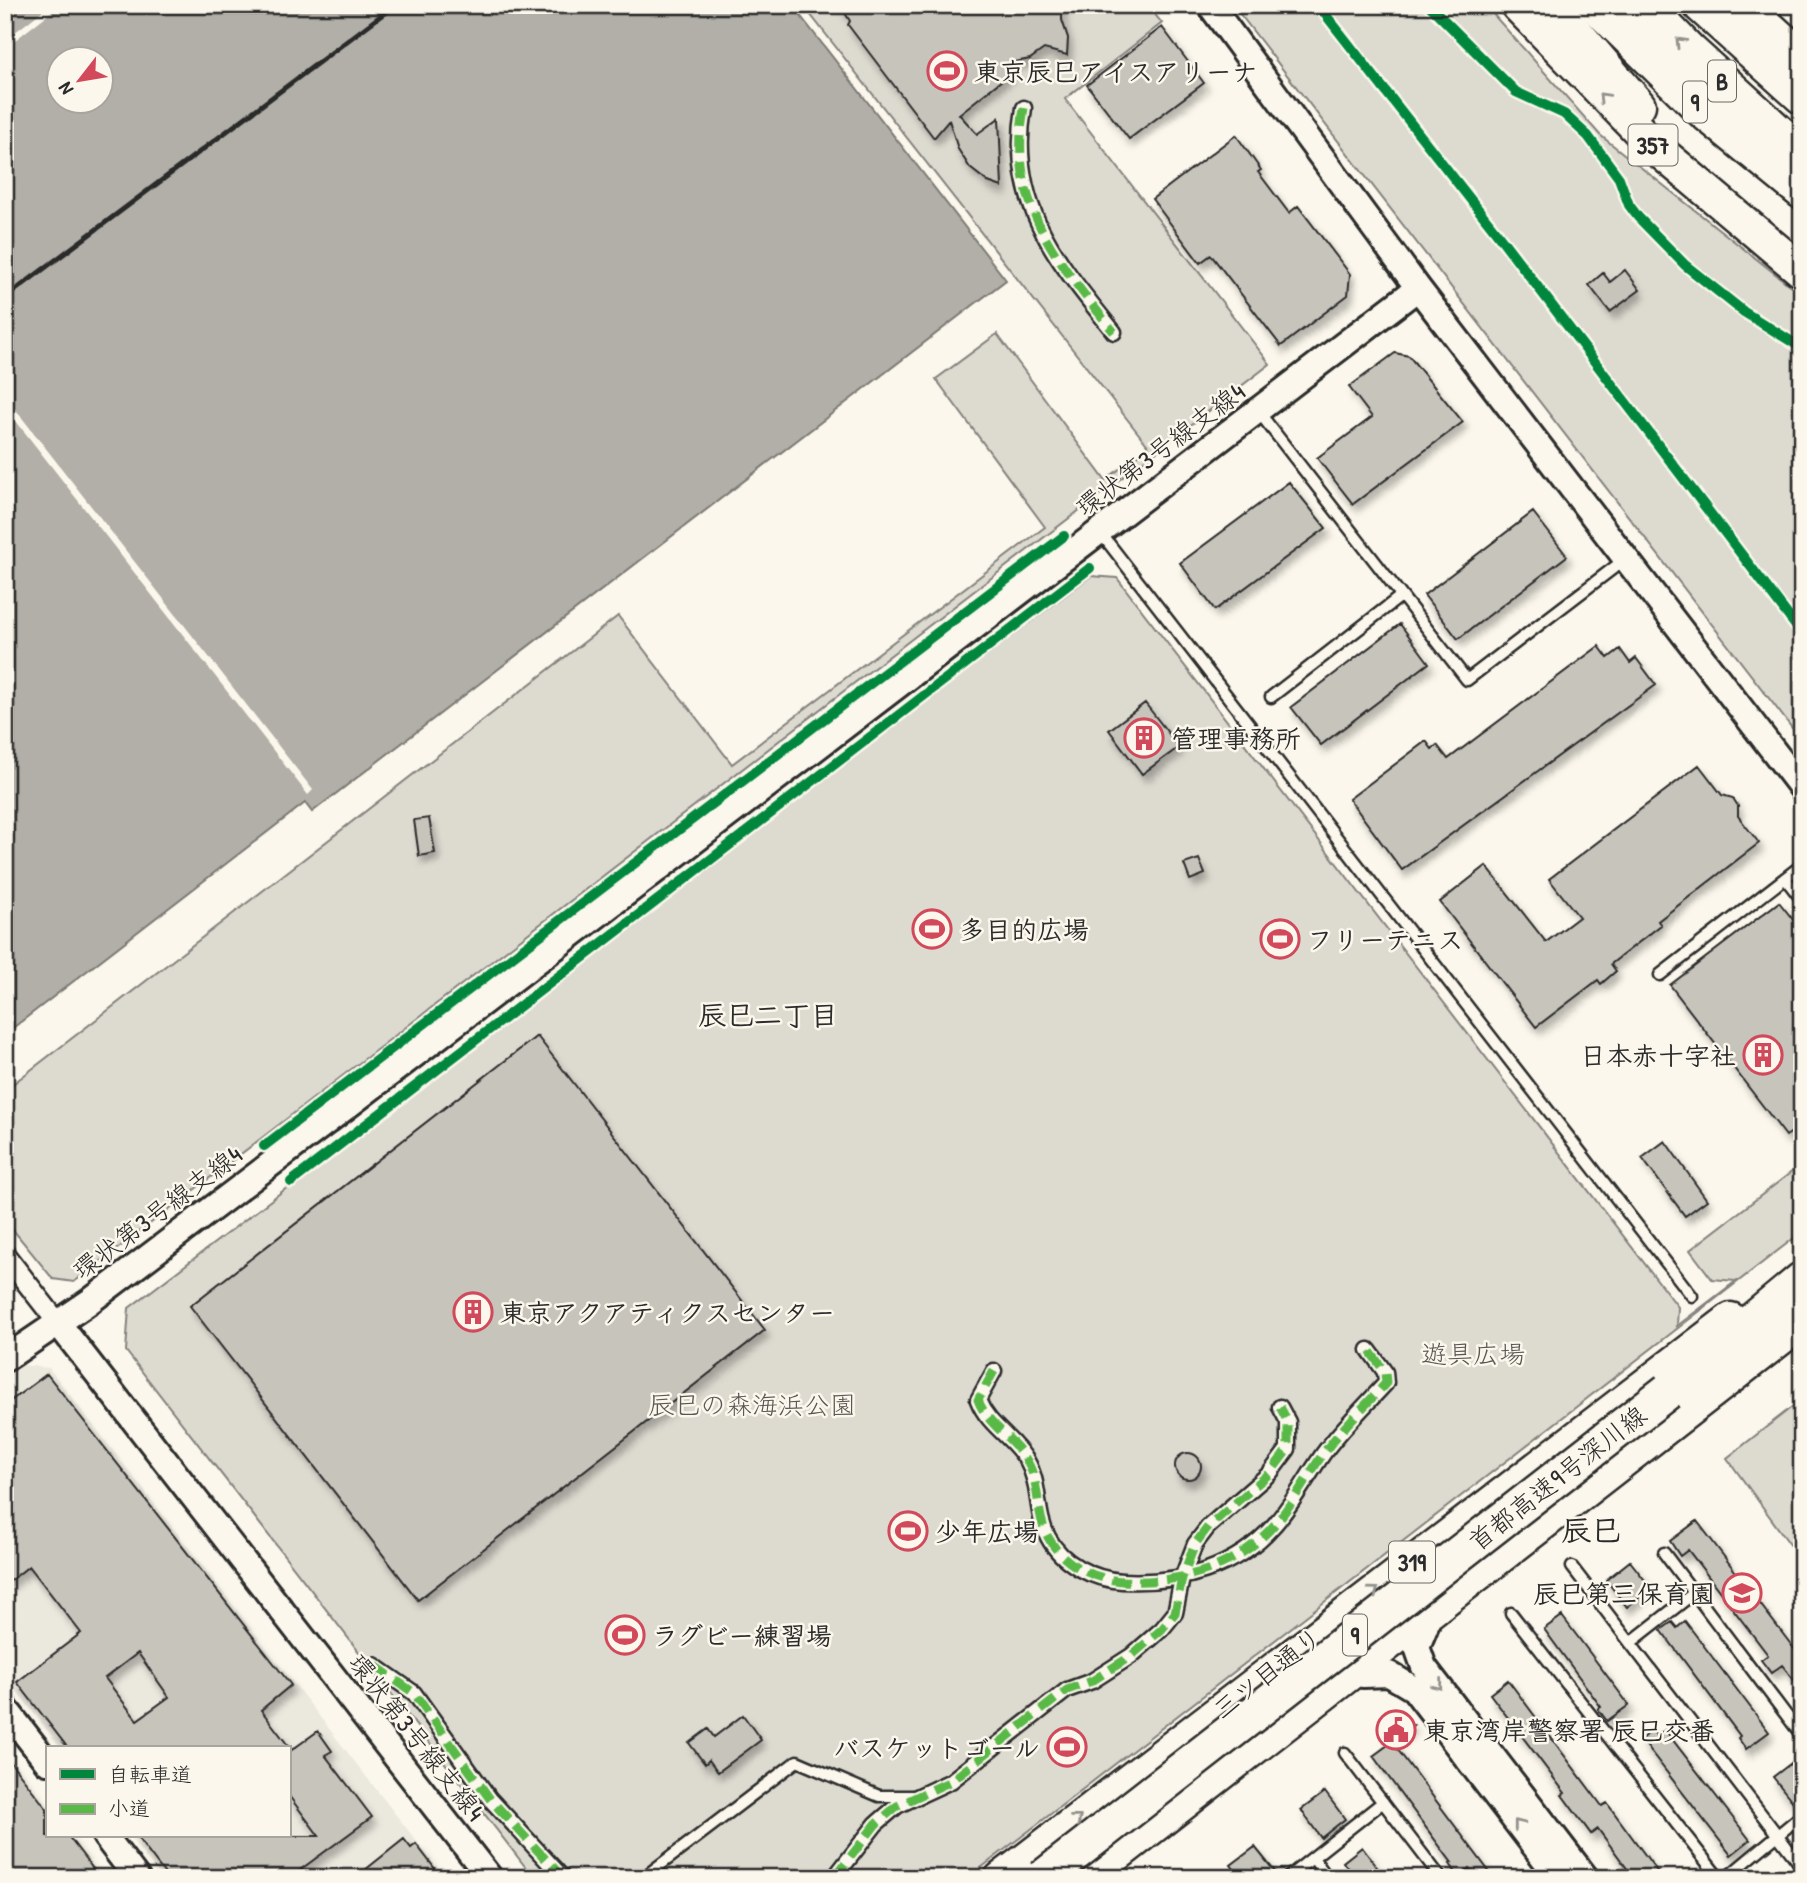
<svg xmlns="http://www.w3.org/2000/svg" width="1807" height="1883" viewBox="0 0 1807 1883" font-family="'Patrick Hand','Klee One',sans-serif">
	<style>
		.built { fill: #ebe8de }
		.green { fill: #dddad0; stroke: #84827e; stroke-width: 2 }
		.water { fill: #b1afa7; stroke: #7b7a75; stroke-width: 2; fill-rule: evenodd }
		.pier { fill: #fbf7ec }
		.building { fill: #c7c4bc; stroke: #2b2b2b; stroke-width: 2; fill-rule: evenodd; filter: url(#shadow) }
		.lines { fill: none; stroke-linecap: round; stroke-linejoin: round }
		.service-casing { stroke: #2b2b2b; stroke-width: 15 }
		.pedestrian-casing { stroke: #2b2b2b; stroke-width: 19 }
		.minor-casing { stroke: #2b2b2b; stroke-width: 24 }
		.tertiary-casing { stroke: #2b2b2b; stroke-width: 30 }
		.primary-casing { stroke: #2b2b2b; stroke-width: 35 }
		.trunk-casing { stroke: #2b2b2b; stroke-width: 37 }
		.motorway-casing { stroke: #2b2b2b; stroke-width: 40 }
		.service { stroke: #fbf7ec; stroke-width: 10 }
		.pedestrian { stroke: #fbf7ec; stroke-width: 14 }
		.minor { stroke: #fbf7ec; stroke-width: 19 }
		.tertiary { stroke: #fbf7ec; stroke-width: 24 }
		.primary { stroke: #fbf7ec; stroke-width: 30 }
		.trunk { stroke: #fbf7ec; stroke-width: 32 }
		.motorway { stroke: #fbf7ec; stroke-width: 35 }
		.rail { stroke: #2b2b2b; stroke-width: 5 }
		.motorway-bridge-casing { stroke: #2b2b2b; stroke-width: 40; stroke-linecap: butt }
		.motorway-bridge { stroke: #fbf7ec; stroke-width: 35 }
		.quiet { stroke: #58b947; stroke-width: 9; stroke-dasharray: 18 9; stroke-linecap: butt }
		.cycleway-casing { stroke: #fbf7ec; stroke-width: 15 }
		.cycleway { stroke: #00873e; stroke-width: 10 }
		.oneway { stroke: #93918c }
		.labels { text-anchor: middle; dominant-baseline: central; stroke-width: 5; stroke-linejoin: round; paint-order: stroke }
		.shield { fill: #fbf7ec; stroke: #696865; stroke-width: 2 }
		.shield-label { font-size: 24px; font-weight: bold; fill: #2b2b2b }
		.poi-label { font-size: 26px; font-weight: bold; fill: #2b2b2b; stroke: #fbf7ec; text-anchor: start }
		.street-label { font-size: 26px; fill: #2b2b2b; stroke: #fbf7ec }
		.park-label { font-size: 26px; fill: #585754; stroke: #fbf7ec }
		.neighbourhood-label { font-size: 28px; font-weight: bold; fill: #2b2b2b; stroke: #fbf7ec }
		.quarter-label { font-size: 30px; font-weight: bold; fill: #2b2b2b; stroke: #fbf7ec }
	</style>
	<defs>
		<filter id="shadow"><feDropShadow dx="4" dy="7" stdDeviation="3.5" flood-color="#0004"/></filter>
	</defs>
	<rect width="100%" height="100%" fill="#fbf7ec"/>
	<filter id="ink" filterUnits="userSpaceOnUse"><feTurbulence type="fractalNoise" baseFrequency=".0143" numOctaves="2"/><feDisplacementMap in="SourceGraphic" scale="14" xChannelSelector="R" yChannelSelector="G"/><feConvolveMatrix kernelMatrix="1 2 1 2 8 2 1 2 1" color-interpolation-filters="sRGB"/></filter>
	<g filter="url(#ink)">
		<path class="built" d="M22,1365L49,1368L445,1878H162L129,1836H289V1748H61L5,1676V1378Z"/>
		<path class="green" d="M803,5H1147L1162,23L1065,99L1270,364L74,1282L53,1279L5,1220V1090L618,616L732,764L1045,527L936,379L997,334L1105,480L1149,447Z
			M1233,5H1485L1600,135L1802,295V741Z
			M1091,576L1117,578L1678,1307L1677,1326L1736,1281L1712,1279L1690,1250L1802,1164V1232L968,1878H534L126,1351L129,1308Z
			M1802,1399V1561L1727,1458Z"/>
		<path class="water" d="M5,5H792L1006,280L312,812L305,803L5,1034ZM60,60H102V102H60Z"/>
		<path class="pier" d="M50,5H60L5,48V40Z
			M5,396L313,790L308,795L5,407Z"/>
		<path class="building" d="M840,5H1062V20L1068,38L1067,55L1044,49L1030,59L1005,64L1012,72L959,114L977,134L999,118L1002,187L988,182L970,168L958,149L949,120L934,138L848,25L850,21Z
			M1162,27L1204,83L1129,139L1087,85Z
			M1236,135L1261,170L1258,172L1289,213L1298,206L1350,274L1348,295L1281,346L1211,255L1200,263L1152,199Z
			M1625,270L1640,290L1610,312L1589,285L1603,273L1610,282Z
			M1395,353L1409,356L1463,422L1353,504L1317,458L1372,417L1349,387Z
			M1289,482L1326,528L1215,610L1180,563Z
			M1533,512L1567,556L1458,639L1424,595Z
			M1400,624L1429,663L1321,745L1291,707Z
			M1599,646L1608,658L1620,649L1630,663L1636,658L1656,685L1402,870L1349,799L1426,741L1432,749L1437,745L1448,759Z
			M1145,703L1179,747L1142,774L1109,730Z
			M1699,765L1722,795L1733,798L1738,806V816L1759,843L1658,921L1661,925L1611,964L1616,971L1601,984L1598,980L1536,1027L1440,902L1486,866L1546,942L1579,917L1549,879Z
			M429,818L435,853L419,856L414,820Z
			M1199,859L1205,874L1190,880L1184,864Z
			M1779,902L1802,931V1125L1786,1136L1670,985Z
			M537,1036L765,1330L418,1600L190,1306Z
			M1665,1141L1707,1200L1685,1216L1642,1158Z
			M47,1374L291,1685L261,1710L290,1748H68L17,1682L81,1633L29,1566L5,1585V1405ZM138,1653L169,1697L137,1720L105,1678Z
			M1175 1466a13 13 0 1 1 26 0a13 13 0 1 1-26 0Z
			M1697,1521L1802,1659V1690L1782,1665L1771,1673L1761,1660L1768,1655L1688,1550L1680,1556L1670,1541Z
			M1630,1561L1651,1588L1627,1607L1606,1580Z
			M1562,1616L1629,1705L1607,1721L1598,1709L1601,1707L1544,1629Z
			M1685,1621L1769,1732L1746,1749L1738,1738L1740,1736L1661,1630L1672,1622L1677,1628Z
			M1508,1680L1602,1806L1607,1803L1662,1878H1634L1598,1829L1591,1834L1562,1795L1565,1793L1490,1694Z
			M743,1715L761,1740L718,1772L709,1760L705,1764L689,1743L708,1729L714,1737Z
			M1395,1722L1413,1725L1390,1743L1381,1732Z
			M1652,1730L1657,1736L1665,1730L1750,1840L1731,1855L1641,1739Z
			M318,1731L332,1751L325,1755L372,1817L289,1878H168L136,1836H319L289,1796V1752Z
			M1392,1742L1494,1878H1477L1469,1868L1459,1877L1450,1864L1452,1863L1373,1756Z
			M5,1755L47,1809V1836H68L100,1878H5Z
			M1795,1760L1802,1768V1796L1793,1802L1773,1777Z
			M1325,1792L1345,1819L1321,1838L1301,1810Z
			M404,1839L411,1848L416,1844L442,1878H355Z
			M1255,1847L1280,1878H1241L1231,1865Z
			M1362,1847L1385,1878H1355L1343,1862Z"/>
		<g class="lines">
			<g class="service-casing">
				<path id="service" d="M1258,411L1467,680L1624,560
					M1100,532L1692,1296
					M1271,697L1401,596
					M1785,878L1802,900
					M1660,975L1802,865
					M1664,1553L1802,1736
					M1572,1567L1802,1867
					M1511,1613L1719,1878
					M1630,1643L1694,1593
					M1345,1753L1441,1878
					M1313,1858L1328,1878
					M643,1878L797,1761L879,1796H912
					M1287,1878L1383,1802
					M1726,1878L1802,1815"/>
			</g>
			<g class="pedestrian-casing">
				<path id="pedestrian" d="M1024,108C1007,204 1058,262 1114,332
					M994,1371L978,1400C988,1426 1013,1437 1027,1461C1041,1485 1035,1513 1048,1537C1062,1564 1093,1579 1122,1581C1180,1584 1236,1569 1275,1524C1293,1503 1307,1477 1323,1454C1341,1429 1365,1406 1386,1383L1385,1372L1369,1350
					M374,1665L414,1693L490,1799L563,1878
					M834,1878L876,1824L897,1806L951,1781L1067,1690L1092,1681L1131,1656L1162,1629L1175,1613L1182,1578L1195,1544L1208,1527L1270,1473L1288,1449V1422L1280,1407"/>
			</g>
			<g class="minor-casing">
				<path id="minor" d="M5,1255L58,1323"/>
			</g>
			<g class="tertiary-casing">
				<path id="tertiary" d="M1210,5L1418,288L1802,788
					M58,1323L490,1878
					M5,1359L89,1302L350,1104L1418,288
					M1426,1625L1417,1647L1424,1667L1586,1878
					M1363,1675L1389,1674L1414,1689L1559,1878
					M5,1708L47,1762
					M105,1836L137,1878"/>
			</g>
			<g class="primary-casing">
				<path id="primary" d="M1000,1878L1731,1318"/>
			</g>
			<g class="trunk-casing">
				<path id="trunk" d="M1517,5L1657,149L1802,271
					M1553,5L1639,105"/>
			</g>
			<g class="motorway-casing">
				<path id="motorway" d="M1596,5L1704,111L1802,191
					M1644,5L1689,51L1802,154
					M1701,5L1802,96
					M1743,5L1802,59
					M1668,1391L1802,1280
					M1085,1878L1802,1320"/>
			</g>
			<use href="#service" class="service"/>
			<use href="#pedestrian" class="pedestrian"/>
			<use href="#minor" class="minor"/>
			<use href="#tertiary" class="tertiary"/>
			<use href="#primary" class="primary"/>
			<use href="#trunk" class="trunk"/>
			<use href="#motorway" class="motorway"/>
			<path class="rail" d="M5,298L395,5"/>
			<g class="motorway-bridge-casing">
				<path id="motorway-bridge" d="M1043,1878L1668,1391"/>
			</g>
			<use href="#motorway-bridge" class="motorway-bridge"/>
			<path class="quiet" d="M1024,108C1007,204 1058,262 1114,332
				M994,1371L978,1400C988,1426 1013,1437 1027,1461C1041,1485 1035,1513 1048,1537C1062,1564 1093,1579 1122,1581C1180,1584 1236,1569 1275,1524C1293,1503 1307,1477 1323,1454C1341,1429 1365,1406 1386,1383L1385,1372L1369,1350
				M374,1665L414,1693L490,1799L563,1878
				M834,1878L876,1824L897,1806L951,1781L1067,1690L1092,1681L1131,1656L1162,1629L1175,1613L1182,1578L1195,1544L1208,1527L1270,1473L1288,1449V1422L1280,1407"/>
			<g class="cycleway-casing">
				<path id="cycleway" d="M1318,5L1496,232L1802,634
					M1429,5L1516,92L1564,114L1588,136L1619,178L1629,205L1638,217L1685,265L1744,312L1802,348
					M264,1146L1064,536
					M291,1182L1090,568"/>
			</g>
			<use href="#cycleway" class="cycleway"/>
		</g>
		<defs><path id="oneway-chevron" d="M-2-3.5L2.5 0L-2 3.5" fill="none" stroke-width="1.6" stroke-linecap="round" stroke-linejoin="round" transform="scale(1.75)"/></defs>
		<g class="oneway">
			<use href="#oneway-chevron" transform="translate(1680 42) rotate(-134)"/>
			<use href="#oneway-chevron" transform="translate(1603 97) rotate(-134)"/>
			<use href="#oneway-chevron" transform="translate(1374 1591) rotate(-37)"/>
			<use href="#oneway-chevron" transform="translate(1438 1685) rotate(52)"/>
			<use href="#oneway-chevron" transform="translate(1077 1819) rotate(-38)"/>
			<use href="#oneway-chevron" transform="translate(1518 1824) rotate(-128)"/>
		</g>
	</g>
	<defs>
		<g id="stadium-ring" transform="scale(2.0125)"><circle r="9.5" fill="#fbf7ec" stroke="#d1495b" stroke-width="1.5"/><path d="M0-5a6.5 5 0 1 0 0 10a6.5 5 0 1 0 0-10ZM-3.5-1.8h7v3.6h-7Z" fill="#d1495b"/></g>
		<g id="building-ring" transform="scale(2.0125)"><circle r="9.5" fill="#fbf7ec" stroke="#d1495b" stroke-width="1.5"/><path d="M-4-6H4V6H1V3H-1V6H-4ZM-2.5-4.3h1.7v1.8h-1.7ZM.8-4.3h1.7v1.8H.8ZM-2.5-1h1.7V.8h-1.7ZM.8-1h1.7V.8H.8Z" fill="#d1495b"/></g>
		<g id="school-ring" transform="scale(2.0125)"><circle r="9.5" fill="#fbf7ec" stroke="#d1495b" stroke-width="1.5"/><path d="M0-5L7-2L0 1L-7-2ZM-4 1L0 2.5L4 1V4Q0 6-4 4Z" fill="#d1495b"/></g>
		<g id="civic-ring" transform="scale(2.0125)"><circle r="9.5" fill="#fbf7ec" stroke="#d1495b" stroke-width="1.5"/><path d="M-.6-6.5H3V-4.5H.6V-3L4-1V1h2V6H-6V1h2V-1L-.6-3ZM-1.2 2.5V6h2.4V2.5Z" fill="#d1495b"/></g>
	</defs>
	<g fill-rule="evenodd">
		<use href="#stadium-ring" x="947" y="71"/>
		<use href="#building-ring" x="1144" y="738"/>
		<use href="#stadium-ring" x="932" y="929"/>
		<use href="#stadium-ring" x="1280" y="939"/>
		<use href="#building-ring" x="1763" y="1055"/>
		<use href="#building-ring" x="473" y="1312"/>
		<use href="#stadium-ring" x="908" y="1531"/>
		<use href="#school-ring" x="1742" y="1593"/>
		<use href="#stadium-ring" x="625" y="1635"/>
		<use href="#civic-ring" x="1396" y="1730"/>
		<use href="#stadium-ring" x="1067" y="1747"/>
	</g>
	<g class="labels">
		<g class="shield">
			<rect x="1708" y="60.5" width="28" height="41" rx="5"/>
			<rect x="1683" y="81.5" width="24" height="41" rx="5"/>
			<rect x="1628.5" y="124.5" width="49" height="41" rx="5"/>
			<rect x="1389" y="1541.5" width="46" height="41" rx="5"/>
			<rect x="1343" y="1614.5" width="24" height="41" rx="5"/>
		</g>
		<g class="shield-label">
			<text x="1722" y="81">B</text>
			<text x="1695" y="102">9</text>
			<text x="1653" y="145">357</text>
			<text x="1412" y="1562">319</text>
			<text x="1355" y="1635">9</text>
		</g>
		<g class="poi-label">
			<text x="974" y="71">東京辰巳アイスアリーナ</text>
			<text x="1171" y="738">管理事務所</text>
			<text x="959" y="929">多目的広場</text>
			<text x="1307" y="939">フリーテニス</text>
			<text x="1736" y="1055" text-anchor="end">日本赤十字社</text>
			<text x="500" y="1312">東京アクアティクスセンター</text>
			<text x="935" y="1531">少年広場</text>
			<text x="1715" y="1593" text-anchor="end">辰巳第三保育園</text>
			<text x="652" y="1635">ラグビー練習場</text>
			<text x="1423" y="1730">東京湾岸警察署 辰巳交番</text>
			<text x="1040" y="1747" text-anchor="end">バスケットゴール</text>
		</g>
		<g class="street-label">
			<text transform="translate(1160 449) rotate(-37)">環状第3号線支線4</text>
			<text transform="translate(157 1212) rotate(-37)">環状第3号線支線4</text>
			<text transform="translate(1557 1478) rotate(-38)">首都高速9号深川線</text>
			<text transform="translate(1267 1673) rotate(-38)">三ツ目通り</text>
			<text transform="translate(417 1737) rotate(52)">環状第3号線支線4</text>
		</g>
		<g class="park-label">
			<text x="1473" y="1353">遊具広場</text>
			<text x="752" y="1404">辰巳の森海浜公園</text>
		</g>
		<g class="neighbourhood-label">
			<text x="768" y="1015">辰巳二丁目</text>
		</g>
		<g class="quarter-label">
			<text x="1591" y="1530">辰巳</text>
		</g>
	</g>
	<rect width="1807" height="1883" fill="none" stroke="#fbf7ec" stroke-width="28"/>
	<rect x="14" y="14" width="1779" height="1855" fill="none" stroke="#2b2b2b" stroke-width="2.5" filter="url(#ink)"/>
	<rect x="46" y="1746" width="245" height="91" fill="#fbf7ec" stroke="#a8a59f" stroke-width="2"/>
	<rect x="60" y="1769" width="35" height="10" fill="#00873e" stroke="#a8a59f" stroke-width="2"/>
	<text x="108" y="1782" font-size="21" fill="#2b2b2b">自転車道</text>
	<rect x="60" y="1804" width="35" height="10" fill="#58b947" stroke="#a8a59f" stroke-width="2"/>
	<text x="108" y="1816" font-size="21" fill="#2b2b2b">小道</text>
	<g transform="translate(80 80) rotate(239)"><circle r="33" fill="#fbf7ec" stroke="#a8a59f" stroke-width="2"/>
	<path d="M0-5L12 26L0 18L-12 26Z" fill="#d1495b"/>
	<text y="-10" font-size="19" font-weight="bold" text-anchor="middle" fill="#2b2b2b">N</text>
	</g>
</svg>
